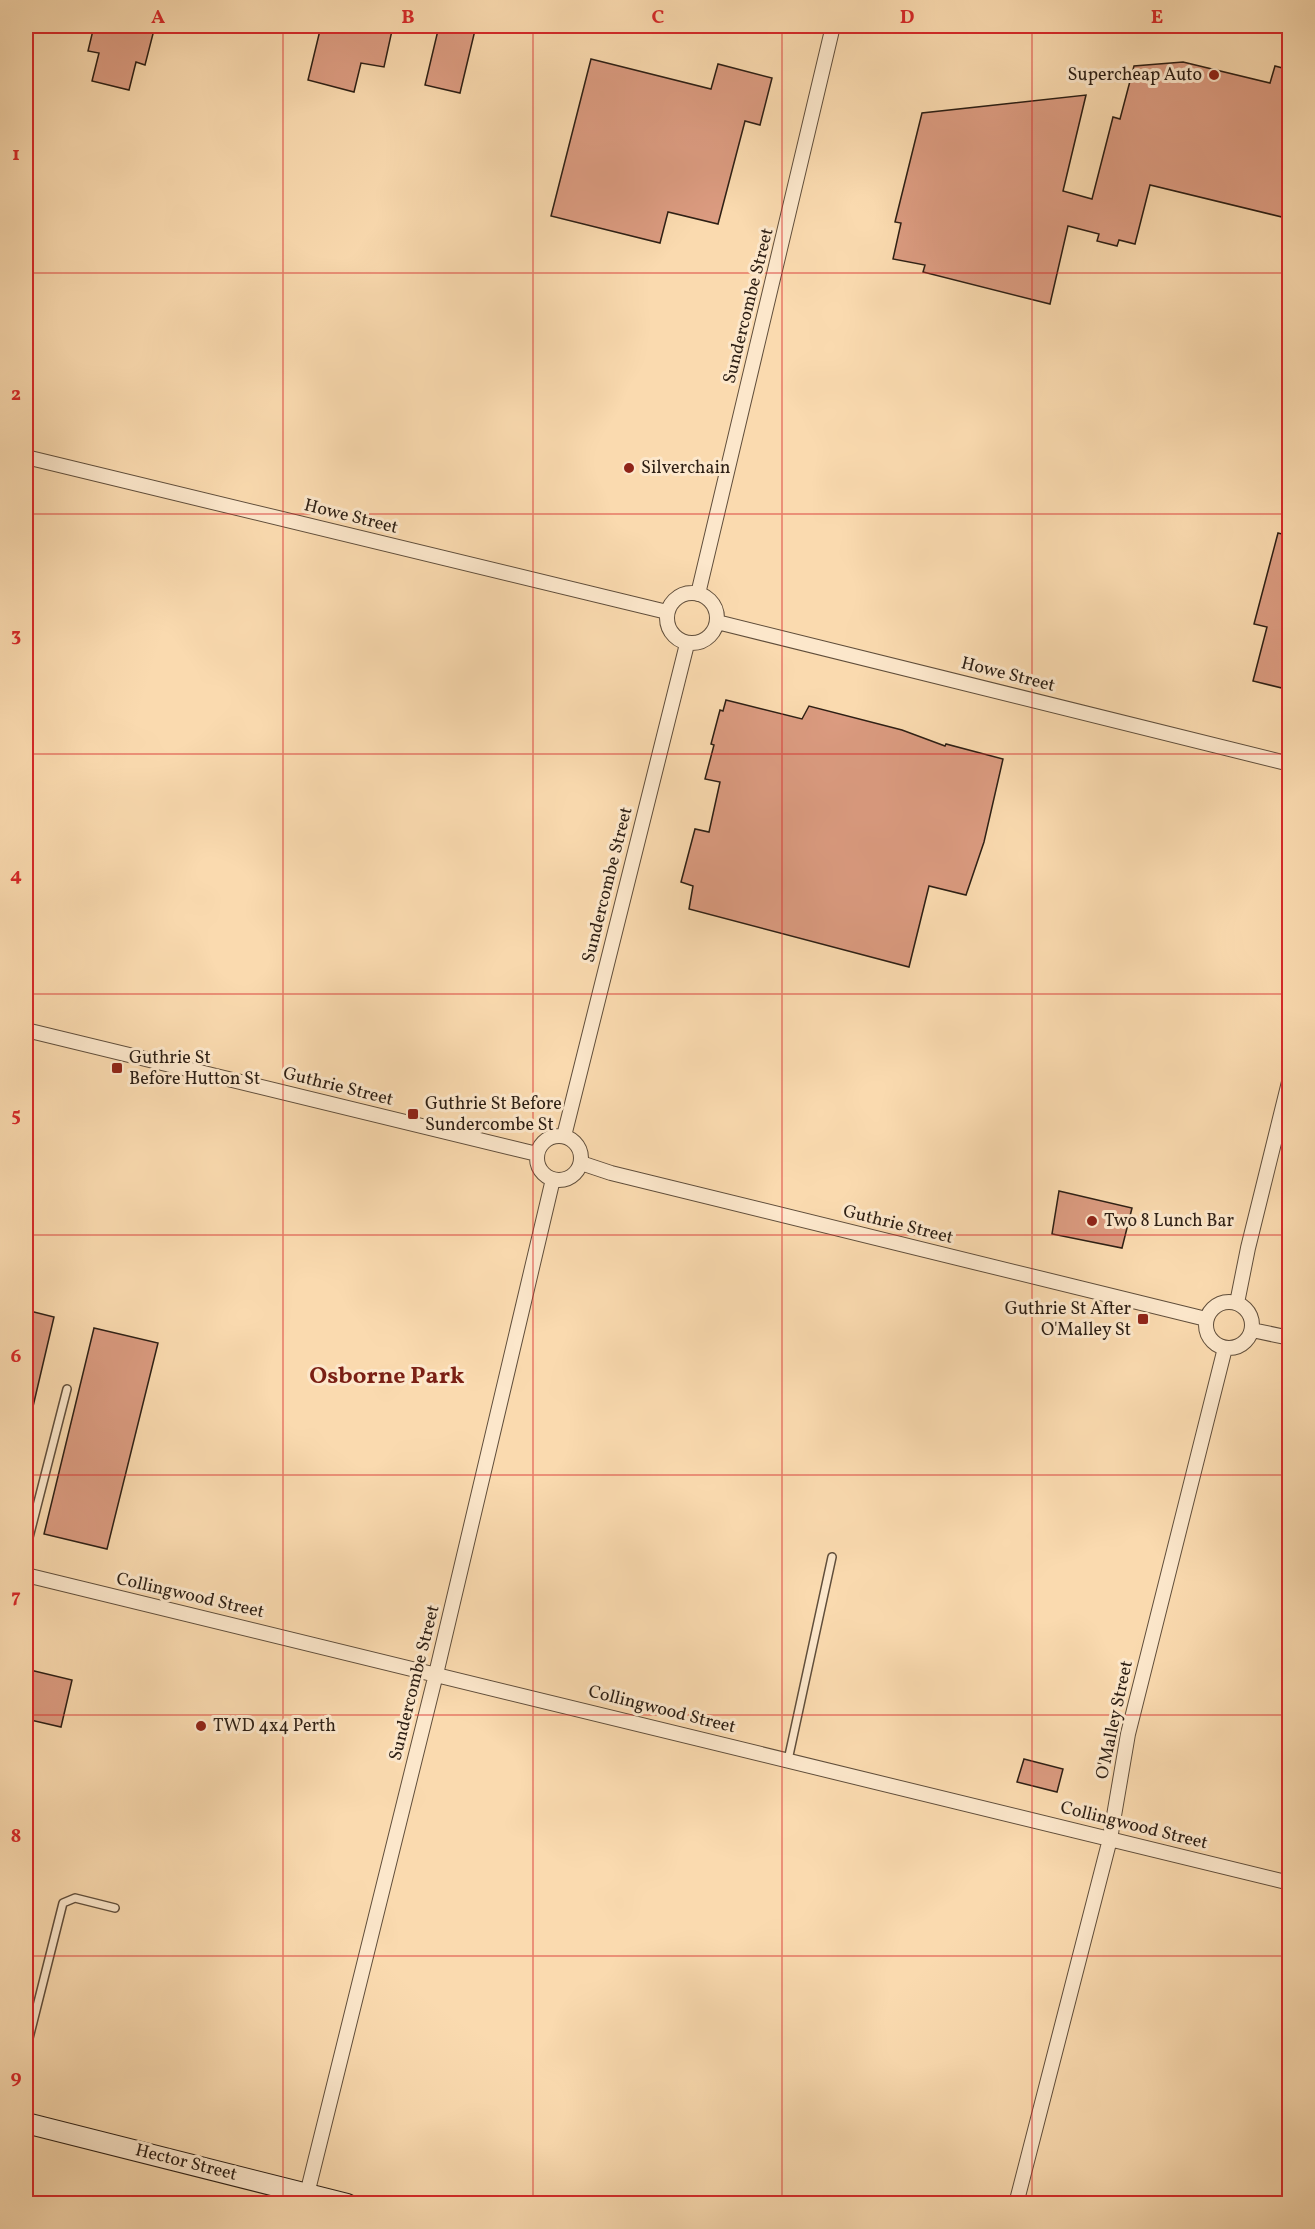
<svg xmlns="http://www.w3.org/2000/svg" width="1315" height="2229" viewBox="0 0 1315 2229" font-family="Vollkorn,serif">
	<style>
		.building { fill: #db9b80; stroke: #2d1f14; stroke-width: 1.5 }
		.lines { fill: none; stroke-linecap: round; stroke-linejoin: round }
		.lane-casing { stroke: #604e3b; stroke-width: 10 }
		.street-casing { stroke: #604e3b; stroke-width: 16 }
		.secondary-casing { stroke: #2d1f14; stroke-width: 22 }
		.lane { stroke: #fce7cb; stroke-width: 7 }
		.street { stroke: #fce7cb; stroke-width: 14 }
		.secondary { stroke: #fce7cb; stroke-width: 20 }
		.grid { fill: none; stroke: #d62828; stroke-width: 1.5; stroke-opacity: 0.55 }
		.poi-dot { fill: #8f2418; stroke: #fce7cb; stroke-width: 2 }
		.labels { text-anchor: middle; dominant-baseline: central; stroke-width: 6; stroke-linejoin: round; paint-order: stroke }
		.poi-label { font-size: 18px; fill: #2d1f14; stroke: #fce7cb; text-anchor: start }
		.street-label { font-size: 18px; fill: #2d1f14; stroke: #fce7cb }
		.district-label { font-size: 24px; font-weight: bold; fill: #7a1f14; stroke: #fce7cb }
		.neatline { fill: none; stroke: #d62828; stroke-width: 2 }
		.grid-label { font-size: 20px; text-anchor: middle; font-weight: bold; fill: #d62828 }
	</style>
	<rect width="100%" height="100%" fill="#fadaaf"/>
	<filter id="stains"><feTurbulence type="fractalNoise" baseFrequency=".00333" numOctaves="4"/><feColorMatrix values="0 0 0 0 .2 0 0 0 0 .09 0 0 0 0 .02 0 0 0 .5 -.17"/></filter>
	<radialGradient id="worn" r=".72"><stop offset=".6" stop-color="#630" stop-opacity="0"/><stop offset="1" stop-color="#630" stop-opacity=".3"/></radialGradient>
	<path class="building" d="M94,26H155L145,65L136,62L129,90L92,81L99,53L88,51Z
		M321,26H393L384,67L361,63L354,92L308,80Z
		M439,26H476L460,93L425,85Z
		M591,59L711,89L718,64L772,78L760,125L745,121L718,224L668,212L660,243L551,216Z
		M1183,62L1270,83L1275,66L1290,70V219L1150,185L1135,244L1119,240L1117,246L1097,241L1099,234L1068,226L1050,304L923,272L925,265L893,259L901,223L895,222L922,113L1086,95L1063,191L1092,199L1113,117L1120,119L1134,66Z
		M1278,533L1290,536V690L1253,681L1267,627L1254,624Z
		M726,700L802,719L809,706L902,730L945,746L946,744L1003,759L984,842L966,895L929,886L909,967L689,909L693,886L681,882L695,829L709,832L720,782L705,779L714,745L711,744L720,710L723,711Z
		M1059,1191L1132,1208L1122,1248L1052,1234Z
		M26,1310L54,1317L31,1415L26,1414Z
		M94,1328L158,1343L107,1549L44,1534Z
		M26,1669L72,1680L61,1727L26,1719Z
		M1024,1759L1063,1769L1057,1792L1017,1782Z"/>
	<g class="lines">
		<g class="lane-casing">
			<path id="lane" d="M26,1549L67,1389
				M788,1760L832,1557
				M26,2050L63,1903L75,1898L115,1908
				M275,2204L280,2189"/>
		</g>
		<g class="street-casing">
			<path id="street" d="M26,457L667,612
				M667 618a25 25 0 1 1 50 0a25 25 0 1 1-50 0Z
				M698,594L833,26
				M717,622L1290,764
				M26,1030L537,1154
				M537 1158a22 22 0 1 1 44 0a22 22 0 1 1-44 0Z
				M564,1136L687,644
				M581,1163L611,1173L1206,1319
				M1206 1325a23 23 0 1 1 46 0a23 23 0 1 1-46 0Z
				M1237,1303L1248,1248L1290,1078
				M1252,1330L1290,1338
				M26,1575L1290,1883
				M307,2194L436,1674L553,1179
				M1016,2204L1110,1839L1128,1734L1225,1348"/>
		</g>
		<g class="secondary-casing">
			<path id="secondary" d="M26,2123L347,2204"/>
		</g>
		<use href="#lane" class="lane"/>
		<use href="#street" class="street"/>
		<use href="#secondary" class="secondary"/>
	</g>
	<path class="grid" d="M283,26V2204M533,26V2204M782,26V2204M1032,26V2204M26,273H1290M26,514H1290M26,754H1290M26,994H1290M26,1235H1290M26,1475H1290M26,1715H1290M26,1956H1290"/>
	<g class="poi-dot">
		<circle cx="1214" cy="75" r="6"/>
		<circle cx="629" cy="468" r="6"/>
		<rect x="111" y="1062" width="12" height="12" rx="3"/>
		<rect x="407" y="1108" width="12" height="12" rx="3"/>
		<circle cx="1092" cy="1221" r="6"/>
		<rect x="1137" y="1313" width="12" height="12" rx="3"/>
		<circle cx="201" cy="1726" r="6"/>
	</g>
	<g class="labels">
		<g class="poi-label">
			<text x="1202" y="75" text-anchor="end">Supercheap Auto</text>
			<text x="641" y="468">Silverchain</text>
			<text x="129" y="1058">Guthrie St<tspan x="129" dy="21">Before Hutton St</tspan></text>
			<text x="425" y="1104">Guthrie St Before<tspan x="425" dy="21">Sundercombe St</tspan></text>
			<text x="1104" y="1221">Two 8 Lunch Bar</text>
			<text x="1131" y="1309" text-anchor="end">Guthrie St After<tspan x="1131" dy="21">O'Malley St</tspan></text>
			<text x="213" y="1726">TWD 4x4 Perth</text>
		</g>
		<g class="street-label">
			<text transform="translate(749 306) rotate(-76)">Sundercombe Street</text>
			<text transform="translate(351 517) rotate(14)">Howe Street</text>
			<text transform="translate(1008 675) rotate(14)">Howe Street</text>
			<text transform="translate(608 885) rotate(-76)">Sundercombe Street</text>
			<text transform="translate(338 1087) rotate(14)">Guthrie Street</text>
			<text transform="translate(898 1225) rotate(14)">Guthrie Street</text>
			<text transform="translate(190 1596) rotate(13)">Collingwood Street</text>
			<text transform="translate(415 1683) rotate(-76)">Sundercombe Street</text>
			<text transform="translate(662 1710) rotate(14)">Collingwood Street</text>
			<text transform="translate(1115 1720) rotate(-78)">O'Malley Street</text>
			<text transform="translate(1134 1826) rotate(14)">Collingwood Street</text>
			<text transform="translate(186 2163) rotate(14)">Hector Street</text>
		</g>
		<g class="district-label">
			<text x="387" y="1377">Osborne Park</text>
		</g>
	</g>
	<rect width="1315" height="2229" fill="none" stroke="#fadaaf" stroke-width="66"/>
	<rect x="33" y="33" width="1249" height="2163" class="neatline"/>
	<g class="grid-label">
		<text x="158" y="23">A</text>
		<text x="408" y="23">B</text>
		<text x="658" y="23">C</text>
		<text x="907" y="23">D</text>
		<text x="1157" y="23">E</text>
		<text x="16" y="160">1</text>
		<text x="16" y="400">2</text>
		<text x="16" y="641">3</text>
		<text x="16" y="881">4</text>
		<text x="16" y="1121">5</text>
		<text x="16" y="1362">6</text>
		<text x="16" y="1602">7</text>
		<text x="16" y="1842">8</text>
		<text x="16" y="2083">9</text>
	</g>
	<rect width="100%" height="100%" filter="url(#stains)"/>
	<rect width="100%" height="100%" fill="url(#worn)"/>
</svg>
